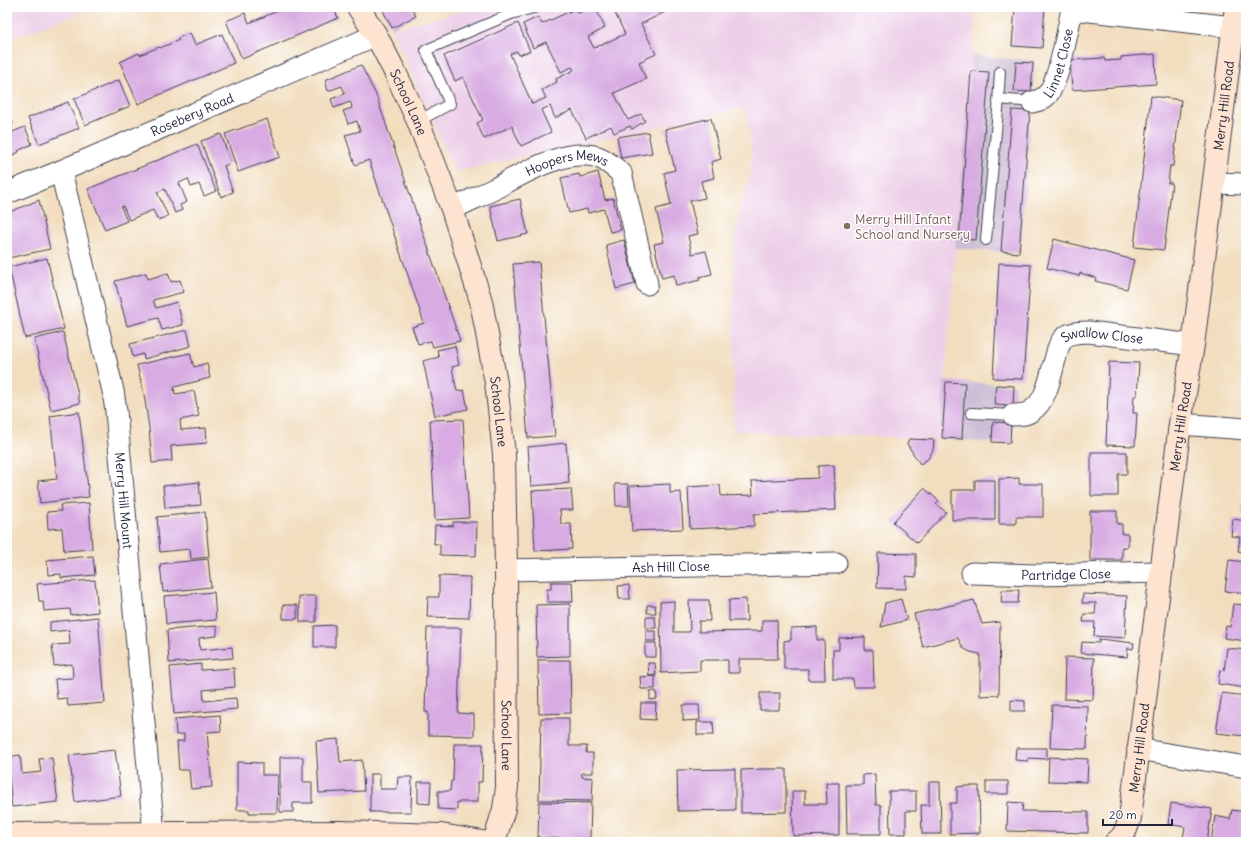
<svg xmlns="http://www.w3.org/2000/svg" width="1253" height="849" viewBox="0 0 1253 849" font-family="Delius,sans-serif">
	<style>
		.built { fill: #edd0e8 }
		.industrial { fill: #ccbed4 }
		.building { fill: #d8ace2 }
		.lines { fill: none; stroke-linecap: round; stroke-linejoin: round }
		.lane-casing { stroke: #413e4f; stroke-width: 12 }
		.street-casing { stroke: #413e4f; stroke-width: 23 }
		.secondary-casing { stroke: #413e4f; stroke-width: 24 }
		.lane { stroke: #fff; stroke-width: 10 }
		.street { stroke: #fff; stroke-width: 21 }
		.secondary { stroke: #fde4d1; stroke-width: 22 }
		.education-dot { fill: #8d6e63; stroke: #fff; stroke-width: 1.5 }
		.labels { text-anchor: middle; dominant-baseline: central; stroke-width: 3; stroke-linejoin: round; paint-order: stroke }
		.street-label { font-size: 13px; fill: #22223b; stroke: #fff }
		.education-label { font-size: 13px; fill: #785e54; stroke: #fff; text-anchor: start }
	</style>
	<rect width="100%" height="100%" fill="#fff"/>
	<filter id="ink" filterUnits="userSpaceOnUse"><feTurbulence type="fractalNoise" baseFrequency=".025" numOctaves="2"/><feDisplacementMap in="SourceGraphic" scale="8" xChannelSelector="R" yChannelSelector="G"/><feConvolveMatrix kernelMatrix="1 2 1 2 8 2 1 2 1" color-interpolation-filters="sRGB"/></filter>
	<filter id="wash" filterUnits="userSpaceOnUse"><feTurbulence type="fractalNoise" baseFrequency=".012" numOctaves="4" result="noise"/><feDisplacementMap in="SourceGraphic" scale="16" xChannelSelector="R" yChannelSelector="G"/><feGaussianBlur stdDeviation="0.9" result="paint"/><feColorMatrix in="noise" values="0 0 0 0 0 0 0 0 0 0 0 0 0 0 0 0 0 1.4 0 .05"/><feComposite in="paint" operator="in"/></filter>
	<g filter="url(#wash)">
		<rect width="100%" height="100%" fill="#f2debf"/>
		<path class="built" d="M7,7H97L34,30L7,38Z
			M478,7H976L940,439L733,431L734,245L740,207L751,173V138L745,108L455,172L392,29Z"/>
		<path class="industrial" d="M972,55L1035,61L1020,253L955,248Z
			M944,381L1015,385L1012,444L940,439Z"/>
		<g id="blocks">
			<path class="building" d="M287,7H333L338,18L242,59L226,21L245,13L249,23Z
				M381,7H411L416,16L392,28Z
				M592,7H595L605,28L588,37L594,48L625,34L612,7H663L665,12L641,24L656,54L639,62L646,79L614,93L628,120L641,114L645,121L632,129L630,126L614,133L611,126L586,138L572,110L555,118L550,106L541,110L551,132L521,146L512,126L484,139L477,123L483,120L463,77L455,81L444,56L518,23L530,51L519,55L517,51L510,54L532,104L546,98L542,90L557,82L556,79L574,70L572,67L561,72L546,42L533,48L523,24L538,17L542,24L575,9L577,14Z
				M1015,7H1045L1042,48L1012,46Z
				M190,33L195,45L222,34L234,63L138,104L120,62L139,53L140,55L159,47L160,48L179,40L178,38Z
				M1155,54L1156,84L1072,90L1070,60L1104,58L1105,61L1121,60V57Z
				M1016,62L1033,63L1031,92L1014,91Z
				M361,65L376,95L460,341L433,347L431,341L418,344L412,327L424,323L369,160L355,165L345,135L360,131L357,121L348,124L346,118L343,111L352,108L351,103L350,102L334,108L331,99L345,94L342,86L328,91L325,80Z
				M971,71L989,72L976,240L959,239Z
				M119,80L130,106L85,125L74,99Z
				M1151,96L1181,100L1173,166H1170L1168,183H1172L1164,250L1134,247Z
				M68,102L79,128L39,144L28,118Z
				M1012,110L1030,111L1019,253L1001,251Z
				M7,111L13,124L7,126L10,133L25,127L32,144L18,151L19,152L7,158Z
				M711,118L721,159L711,162L714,178L701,181L705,198L690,201L698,234L688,236L692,254L706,251L712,274L699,277L700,280L676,286L674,275L662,278L654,244L664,242L656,209L671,205L664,173L675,170L665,129Z
				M267,119L280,157L238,172L225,134Z
				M648,132L652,153L621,158L617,137Z
				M221,134L231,163L224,166L233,192L221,197L201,141Z
				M197,144L216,191L204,196L199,184L191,187L188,179L179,183L187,202L180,205L182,210L175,213L165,189L157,192L168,216L158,220L153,210L129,220L123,206L121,207L127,221L105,230L88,189Z
				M598,172L605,200L613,198L621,230L610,232L604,209L588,213L587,209L569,213L561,178L579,174L580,177Z
				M520,199L528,234L498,241L490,206Z
				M39,200L50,249L8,258L7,213Z
				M1054,239L1134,260L1127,289L1095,281L1096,278L1080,273L1079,276L1047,268Z
				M624,240L635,284L616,289L606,245Z
				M47,258L64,329L25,338L9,267Z
				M539,262L555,436L528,438L513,264Z
				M999,263L1031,265L1023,379L993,378Z
				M146,273L148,279L168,273L171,282L180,280L184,292L153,300L156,308L177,302L183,325L162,330L158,318L127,326L115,281Z
				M187,330L191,346L144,359L143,354L133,357L130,344Z
				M63,332L80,403L51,410L34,339Z
				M455,346L459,365L452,367L454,378L457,391L464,390L468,409L435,416L423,361L439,357L437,350Z
				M190,353L194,367L207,363L210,378L174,387L175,394L194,391L199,416L180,420L181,430L206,428L207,443L171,446L172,461L152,463L149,428L144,394L137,365Z
				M1109,362L1139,363L1137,396H1134L1133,413H1137L1135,446L1106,445Z
				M946,382L965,383L962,439L942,438Z
				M996,385L1014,386L1013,406L994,405Z
				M79,412L89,497L40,503L38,481L57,479L50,416Z
				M463,419L469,518L435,520L430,420Z
				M993,422L1011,423L1010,443L992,442Z
				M909,439L934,440L933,450L928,459L920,464L907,444Z
				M566,443L569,483L531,486L528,447Z
				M1091,452H1127V474H1118V496H1091Z
				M834,465L836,510L754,514V526L690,529L688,487L720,485L721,496L753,495L752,481L818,478V466Z
				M1019,478V484H1043V517H1016V524H999V479Z
				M975,480H995V520H952V490H975Z
				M199,482L201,505L165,508L163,486Z
				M615,484H628L629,506H616Z
				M670,484V493L681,492L683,529L632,531L630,486Z
				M924,488L939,501L936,504L946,512L917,543L893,522Z
				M571,489L573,510H560L561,524H571L572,549L535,551L532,491Z
				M1245,489H1246V514L1242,513Z
				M89,503L92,549L64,551L62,528L48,529L47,512L61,511L60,505Z
				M1090,511H1117V524H1122V534H1128V547H1122V560H1090Z
				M205,512L209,557L191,559L190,549L160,552L157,517Z
				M1233,519L1246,521V552L1238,551L1240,537L1231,536Z
				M453,522H477L476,556L440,555V544H434L435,525L453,526Z
				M878,553L916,554V577L906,576V589L877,588Z
				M93,556L95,575L61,578V574L48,575L47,560Z
				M208,559L211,587L163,592L160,564Z
				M1229,560L1246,562V594L1225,591Z
				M439,576L470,577L469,618L427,617L428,597H439Z
				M95,580L98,612L71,615L70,609L44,611L43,601H39L37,584Z
				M551,582H572L573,602H547V589H551Z
				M629,585L630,599H619L618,586Z
				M1002,590H1019L1018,603H1001Z
				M214,592L216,620L166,624L164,596Z
				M1083,594L1127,596L1125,638L1094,636L1095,622H1083L1084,614H1095L1096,603H1082Z
				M299,596H316V622H300Z
				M746,599L747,621H729V600Z
				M901,599L907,620L881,627L885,603Z
				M689,600H709L710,621H699V632L762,631V620H777L778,659H739V673H728V660H700V671L661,673L660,602L674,601V632H690Z
				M974,600L982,624L1000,622L999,695L980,696V654L970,652L963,648L958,638L923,647L914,614Z
				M570,604V656L537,657L536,605Z
				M1233,604L1246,605V641L1224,638L1226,626L1230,627Z
				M283,605H297V619H283Z
				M647,605H655L656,613H647Z
				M98,617L105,703L68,706L67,698L57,699L55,679L73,678L72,664L54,666L52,645L70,644L69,630L50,632V622Z
				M646,617H655L656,628H646Z
				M335,625V647H314V626Z
				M217,626V636L199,638L200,650L232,647L233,658L169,663L167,630Z
				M817,627V640H824L825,680H808V669H784V641L791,640V628Z
				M427,628H461L458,713L474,714V736L428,735V712H425Z
				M646,631H656V641H646Z
				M865,637V650H873L874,687H854L853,679H833V650H839V638Z
				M1099,639L1134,643L1133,649L1128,648L1127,657L1081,653L1082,642L1099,643Z
				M645,643H656V657H645Z
				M1227,648L1246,650V688L1218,684L1220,670L1224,671Z
				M1065,657L1094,658L1093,700L1064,699Z
				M538,660H570L571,713L539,714Z
				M648,663H655L656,675L649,676Z
				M201,664V670L234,668L235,687L203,690L204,701L236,698L237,709L174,714L170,667Z
				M655,676V689H641L640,677Z
				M656,691L657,699L650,700V692Z
				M760,693H780L779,710H760Z
				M1222,693L1246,696V736L1216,733Z
				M1011,700L1025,701V711H1011Z
				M641,703H656L655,720L640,719Z
				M683,705H699L700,720L683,721Z
				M1052,705L1088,706L1087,749L1050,748Z
				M220,715L221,731L207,732L212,787L191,789L189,770H179L177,741H184V734L176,735L175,719Z
				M541,718H569V746H587L586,753H593V773H582V777L593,778L592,801L539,800Z
				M697,722H713L714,735H697Z
				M338,739L340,762L362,760L364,791L319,793L316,741Z
				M454,744H483L482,782H478V802H457V810L438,809V791H450L451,781H453Z
				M1016,748H1047V759L1028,758V761L1015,760Z
				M115,750L121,796L75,802L69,755Z
				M20,755L22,774L41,772L39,759L52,758L58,802L12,807L7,757Z
				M280,757H303V782H312V803H293V812H280Z
				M1049,757L1088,759L1087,782L1048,781Z
				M237,762L262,763V775H278L277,813H249V810H237Z
				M735,769V810L678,811L677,770Z
				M763,769H786V812L741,813V770Z
				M370,774H380V789H397L398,777H412L411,812H370Z
				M875,774L876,805H881V834H847L846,785H863V775Z
				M986,781H1008V794H986Z
				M418,782H431L430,804L418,803Z
				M929,782H940L941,834H922L921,805H929Z
				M826,783H839V835L793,836L792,791H805V804H827Z
				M964,786H979L980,833L950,834V803H957V787Z
				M889,791H916V811H906V834H890Z
				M539,802L591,803L590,839L538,838Z
				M1008,802L1023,803L1022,811L1088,812V833L1007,831Z
				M1171,803L1212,809L1207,842L1183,839L1185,827L1168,824Z
				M1232,810L1246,812V842L1241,841V842H1211L1215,816L1230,819Z"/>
		</g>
	</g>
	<g filter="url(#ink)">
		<use href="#blocks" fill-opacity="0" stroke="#413e4f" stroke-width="1"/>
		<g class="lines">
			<g class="lane-casing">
				<path id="lane" d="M998,103L1000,72
					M418,121L450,104L426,50L511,14L537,7
					M986,240L999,99L1032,102
					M971,413L1013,415"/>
			</g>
			<g class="street-casing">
				<g id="street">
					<path id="s1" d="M1032,102C1037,101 1042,100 1046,96C1059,84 1068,28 1072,9L1233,27"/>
					<path id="s2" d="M61,171L113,391L116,411L154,834"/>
					<path d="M1214,183L1246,184"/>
					<path id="s3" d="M7,193L61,171L376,35"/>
					<path id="s4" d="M452,209C466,202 480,196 494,189C522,174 566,147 598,157C606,160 614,167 621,173L647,284"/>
					<path id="s5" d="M1013,415C1020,415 1026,415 1031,411C1047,402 1051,373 1056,356C1057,351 1060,341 1065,337C1072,332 1081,332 1089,332L1193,345"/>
					<path d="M1180,424L1246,429"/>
					<path id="s6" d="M506,570L836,563"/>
					<path id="s7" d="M972,573L1038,575L1160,572"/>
					<path d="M1138,749L1246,767"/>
				</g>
			</g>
			<g class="secondary-casing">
				<g id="secondary">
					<path id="s8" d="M358,7L376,35L395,72L418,121L452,209L481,301L496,383L504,454L506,570L507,787L504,809L494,842"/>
					<path d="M7,834L342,832L441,835L483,842"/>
					<path id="s9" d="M1116,842C1125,836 1127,827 1130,818L1180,424L1193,345L1236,7"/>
				</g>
			</g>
			<use href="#lane" class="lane"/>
			<use href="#street" class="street"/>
			<use href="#secondary" class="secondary"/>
		</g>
	</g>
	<circle class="education-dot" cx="847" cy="226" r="4"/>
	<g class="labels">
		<g class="street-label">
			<text stroke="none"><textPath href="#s1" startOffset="51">Linnet Close</textPath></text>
			<text stroke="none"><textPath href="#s8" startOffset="108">School Lane</textPath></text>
			<text stroke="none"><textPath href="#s9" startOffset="747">Merry Hill Road</textPath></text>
			<text stroke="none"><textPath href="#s3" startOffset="201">Rosebery Road</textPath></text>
			<text stroke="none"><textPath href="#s4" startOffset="126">Hoopers Mews</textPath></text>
			<text stroke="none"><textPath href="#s5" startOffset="140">Swallow Close</textPath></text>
			<text stroke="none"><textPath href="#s8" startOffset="432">School Lane</textPath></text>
			<text stroke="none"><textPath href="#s9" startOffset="423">Merry Hill Road</textPath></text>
			<text stroke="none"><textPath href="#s2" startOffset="336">Merry Hill Mount</textPath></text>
			<text stroke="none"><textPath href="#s6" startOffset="165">Ash Hill Close</textPath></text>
			<text stroke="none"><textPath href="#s7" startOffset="94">Partridge Close</textPath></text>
			<text stroke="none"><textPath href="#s8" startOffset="756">School Lane</textPath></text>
			<text stroke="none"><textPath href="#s9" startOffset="99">Merry Hill Road</textPath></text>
		</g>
		<g class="education-label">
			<text x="855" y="219">Merry Hill Infant<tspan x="855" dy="15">School and Nursery</tspan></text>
		</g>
	</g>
	<rect width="1253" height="849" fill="none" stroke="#fff" stroke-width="24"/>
	<path d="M1103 819v6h69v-6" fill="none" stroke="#22223b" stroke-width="2"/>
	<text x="1109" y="819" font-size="12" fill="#22223b" stroke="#ffffff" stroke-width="3" paint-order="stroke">20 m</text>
</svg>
